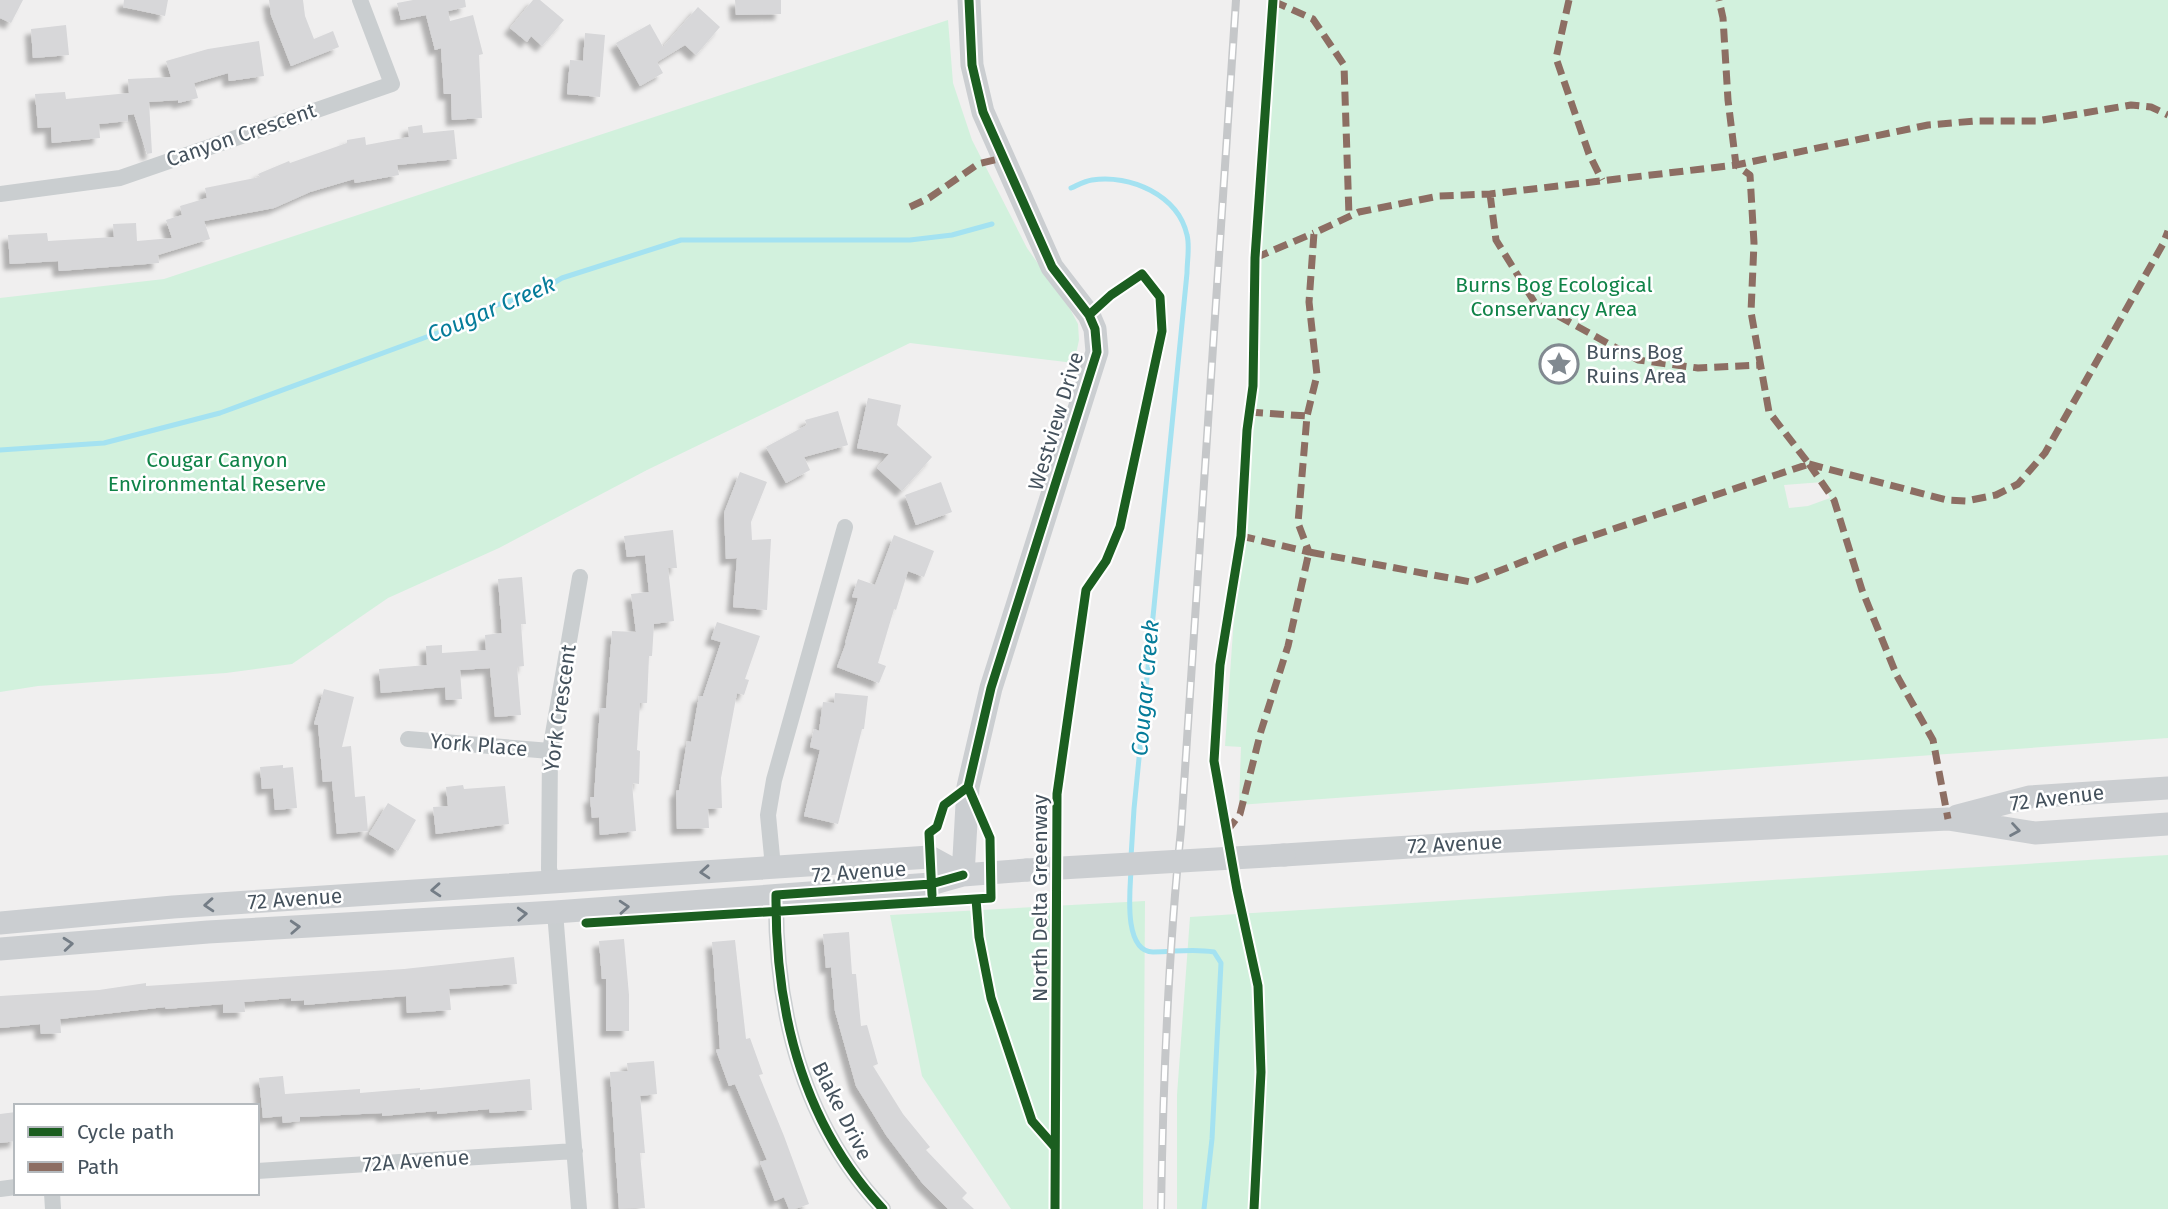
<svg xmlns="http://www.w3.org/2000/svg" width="2168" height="1209" viewBox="0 0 2168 1209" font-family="'Fira Sans',sans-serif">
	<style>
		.green { fill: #d2f1dd; fill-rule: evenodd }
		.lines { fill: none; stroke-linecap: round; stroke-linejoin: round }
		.stream { stroke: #a4e2f1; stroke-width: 5 }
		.building { fill: #d7d7d9; filter: url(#shadow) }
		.street { stroke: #caced0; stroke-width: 16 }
		.secondary { stroke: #cbced1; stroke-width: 23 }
		.rail-casing { stroke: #c5c7c9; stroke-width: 8 }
		.rail { stroke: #fff; stroke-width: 5; stroke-dasharray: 16; stroke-linecap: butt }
		.secondary-bridge { stroke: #cbced1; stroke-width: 23 }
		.quiet { stroke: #8d6e63; stroke-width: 7; stroke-dasharray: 14 7; stroke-linecap: butt }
		.cycleway-casing { stroke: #fff; stroke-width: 13 }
		.cycleway { stroke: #1b5e20; stroke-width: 9 }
		.oneway { stroke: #747d86 }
		.labels { text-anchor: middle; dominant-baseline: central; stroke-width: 5; stroke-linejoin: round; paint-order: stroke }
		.street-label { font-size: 21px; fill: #45525d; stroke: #fff }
		.park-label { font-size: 21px; fill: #108348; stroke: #fff }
		.poi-label { font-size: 21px; fill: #45525d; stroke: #fff; text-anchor: start }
		.water-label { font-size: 23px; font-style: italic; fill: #057c9a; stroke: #fff }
	</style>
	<defs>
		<filter id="shadow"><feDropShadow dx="-6" dy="6" stdDeviation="2" flood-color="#0004"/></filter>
	</defs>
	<rect width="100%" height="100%" fill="#f0efef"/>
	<path class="green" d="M1277,0H2168V738L1239,805L1241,747L1225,746ZM1823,482L1830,498L1808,506L1789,508L1784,485Z
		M948,20L953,83L972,140L1027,248L1070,309L1078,324L1079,340L1074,363L910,343L647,470L499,548L388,598L292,664L226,673L38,686L0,692V298L164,279Z
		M2168,855V1209H1177V1095L1190,917Z
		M1145,901L1143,1209H1011L922,1076L890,915Z"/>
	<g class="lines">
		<path class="stream" d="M1071,188C1078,185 1085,181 1092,180C1130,174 1178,195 1187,235C1190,246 1187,261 1187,273L1134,809L1131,857
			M0,450L104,443L220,413L440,332L489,307L533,295L562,278L681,240H910L952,235L992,224
			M1131,870C1130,891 1123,951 1153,952C1174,952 1193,948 1214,952L1221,963L1212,1139L1204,1209"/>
	</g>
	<path class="building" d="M0,0H23L11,23L0,18Z
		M124,0H168L165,16L123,7Z
		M269,0H303L305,16L314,39L333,31L339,47L291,66L271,15Z
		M413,0H465L466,7L448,11L450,21L473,15L483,54L479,55L482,118L452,120L451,94H444L441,48L435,50L426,15L401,20L397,3Z
		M533,0H540L564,20L542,46L531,36L527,42L510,28Z
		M735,0H781V14L736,15Z
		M698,7L720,27L696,55L685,45L657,62L663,73L640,86L616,43L650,24L663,47Z
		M66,25L69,55L33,58L31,29Z
		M585,33L605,35L600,97L567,94L570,60L583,61Z
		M259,41L264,76L229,81L228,73L194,83L198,98L178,103V100L149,102L152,153L147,154L134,114L128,115V121L99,124L100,138L52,143L51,127L38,128L35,94L65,92L66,99L129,93L128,79L171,77L166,61L208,49Z
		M422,125L423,133L454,130L457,159L397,165L399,175L355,183L354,179L310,192L274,208L204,221L210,239L158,255L159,263L59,271L58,261L10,264L8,235L47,233L48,241L114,237L113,224L136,223L137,241L172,238L166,220L182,215L180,206L207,198L205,188L260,177L258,174L289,161L290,163L347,143V140L365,137L366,145L409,137L408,127Z
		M868,398L901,405L897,425L932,457L902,491L877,468L889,454L857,448Z
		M838,411L848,445L804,457L810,470L786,483L766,447L807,425L805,420Z
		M740,472L767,482L751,522L752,540L771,539L767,610L733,607L737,558L726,559L724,513Z
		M941,482L952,512L916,525L905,495Z
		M673,530L677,568H668L674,621L654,624L652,656H649L647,703H640L637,750L640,751L639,784L632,783L636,831L600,835L599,817L592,818L590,797H594L600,708H606L612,631L636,632L631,594L649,592L645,555L627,557L624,536Z
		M894,535L934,551L924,577L908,571L896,610L894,609L878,663L886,666L879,683L837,667L846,643H845L858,598L852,597L858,579L875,585Z
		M522,577L526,624H521L524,666L517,667L521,715L495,717L490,668L460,670L462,699L446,700L445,687L381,693L379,669L427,665L426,646L442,645V653L486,650L485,635L502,633L498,579Z
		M717,622L760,636L745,679L749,680L744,695L737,693L721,778L722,808L708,809L709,828L677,829L676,791L679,790L687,741L691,742L699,696H703L721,642L711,639Z
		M324,689L354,697L342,747L351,746L355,797L365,796L368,831L337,834L332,781L323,782L318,725L314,724Z
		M835,693L868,696L864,729H862L838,824L804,816L820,750L810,747L814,729L819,731L823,702L834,703Z
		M283,765V768L293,767L297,808L275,810L273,788L262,789L260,767Z
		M463,785L464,789L505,786L509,824L436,834L433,807L448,806L446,787Z
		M388,803L416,820L398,851L369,834Z
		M849,932L852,974H856L861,1026L867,1025L878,1064L873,1066L903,1114L930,1147L926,1150L967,1193L962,1198L974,1209H948L923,1184L886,1135L856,1086L835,1011L831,967L826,968L823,934Z
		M624,939L629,995V1031H606V979H602L599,941Z
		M735,940L746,1039L750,1038L763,1074L759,1075L784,1136L809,1204L795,1209H789L784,1197L775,1201L760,1162L767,1160L735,1084L729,1086L716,1050L720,1049L712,942Z
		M514,957L517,984L449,989L451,1010L407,1013L406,996L304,1005V1000L291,1001V998L244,1002L245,1012L223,1013V1004L166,1009L165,1007L60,1019L61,1033L41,1034L40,1024L0,1028V996L99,990L146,983V986L404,969Z
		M654,1061L657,1094L640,1096L645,1153H640L645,1208L619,1209L610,1072L628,1071L627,1063Z
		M283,1076L285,1094L360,1089V1093L420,1088V1090L530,1079L532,1110L490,1113L489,1109L437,1114V1111L382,1116V1113L300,1117V1121L283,1123L282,1116L263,1118L259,1078Z
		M16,1112V1141L0,1143V1114Z"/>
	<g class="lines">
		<path class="street" d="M0,194L120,178L392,84L360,0
			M408,739L550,751
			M773,867L768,815L774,780L845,527
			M553,882L549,869L550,751L580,577
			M776,895C775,1011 802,1123 883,1209
			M555,912L579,1209
			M257,1171L575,1151
			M0,1189L16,1187
			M52,1193L53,1209"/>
		<path class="secondary" d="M1957,816L2029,797L2168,788
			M1284,855L1489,842L1948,819L2035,833L2168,824
			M963,875L968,787L991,688L1097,352L1095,329L1089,315L1052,267L983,112L972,65L969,0
			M0,923L173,907L930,857L963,875
			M0,949L208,932L555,912L931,884L963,875L1027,870"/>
		<g class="rail-casing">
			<path id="rail" d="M1161,1209C1163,1083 1168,956 1181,830L1236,0"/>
		</g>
		<use href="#rail" class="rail"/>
		<path class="secondary-bridge" d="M1027,870L1284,855"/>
		<path class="quiet" d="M1569,0L1556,58L1589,154L1602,180
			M1273,1L1313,19L1344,65L1349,216
			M1490,194L1496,240L1535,303L1638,360L1698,368L1760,365
			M910,207L929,198L978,164L1003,158
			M1255,258L1314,233
			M1249,412L1307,416
			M1809,464L1947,500L1966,501L1996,495L2018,484L2045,453L2163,244L2168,231
			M1809,464L1834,500L1862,590L1897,676L1933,740L1948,819
			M1241,536L1309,552L1298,523L1307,416L1317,375L1309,302L1314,233L1359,212L1439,196L1490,194L1736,165L1928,125L1975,121H2037L2131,105L2151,107L2168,115
			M1227,831L1240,814L1261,731L1288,646L1309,552L1471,582L1565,545L1809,464L1769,412L1751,312L1754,243L1750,175L1736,165L1728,100L1723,18L1719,0"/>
		<g class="cycleway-casing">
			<path id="cycleway" d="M968,787L991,688L1097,352L1095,329L1089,315L1052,267L983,112L972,65L969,0
				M932,895L929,833L937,827L944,805L968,787
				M976,899L979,937L991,998L1032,1121L1054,1146
				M586,923L991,898L990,838L968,787
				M883,1209C802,1123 775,1011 776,895L931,884L963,875
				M1055,1209L1057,794L1086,590L1106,561L1120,527L1162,331L1160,297L1142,274L1111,295L1089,315
				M1254,1209L1261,1072L1258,986L1237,890L1214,761L1220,665L1241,536L1247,430L1253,386L1255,258L1273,0"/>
		</g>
		<use href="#cycleway" class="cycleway"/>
	</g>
	<defs><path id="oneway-chevron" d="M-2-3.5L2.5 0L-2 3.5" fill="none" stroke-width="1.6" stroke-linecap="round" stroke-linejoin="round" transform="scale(1.75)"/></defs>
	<g class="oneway">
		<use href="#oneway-chevron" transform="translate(2015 830) rotate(9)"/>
		<use href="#oneway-chevron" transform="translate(705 872) rotate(176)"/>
		<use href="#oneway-chevron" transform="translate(436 890) rotate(176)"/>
		<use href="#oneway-chevron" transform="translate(209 905) rotate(176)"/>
		<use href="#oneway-chevron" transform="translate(624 907) rotate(-4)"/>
		<use href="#oneway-chevron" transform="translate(522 914) rotate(-3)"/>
		<use href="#oneway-chevron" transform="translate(295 927) rotate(-3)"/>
		<use href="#oneway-chevron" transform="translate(68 944) rotate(-5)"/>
	</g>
	<defs>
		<g id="sight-ring" transform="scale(2.0125)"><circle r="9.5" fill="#fff" stroke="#818990" stroke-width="1.5"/><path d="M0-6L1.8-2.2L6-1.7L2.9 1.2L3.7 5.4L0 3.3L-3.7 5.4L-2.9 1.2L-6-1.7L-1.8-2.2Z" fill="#818990"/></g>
	</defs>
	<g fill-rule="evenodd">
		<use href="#sight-ring" x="1559" y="364"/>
	</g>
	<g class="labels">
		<g class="street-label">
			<text transform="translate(241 135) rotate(-19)">Canyon Crescent</text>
			<text transform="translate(1056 421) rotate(-73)">Westview Drive</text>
			<text transform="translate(560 708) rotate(-82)">York Crescent</text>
			<text transform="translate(479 745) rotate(5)">York Place</text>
			<text transform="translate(2057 798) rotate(-7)">72 Avenue</text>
			<text transform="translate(1455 844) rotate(-3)">72 Avenue</text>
			<text transform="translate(859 872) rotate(-4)">72 Avenue</text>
			<text transform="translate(1040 898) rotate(-90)">North Delta Greenway</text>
			<text transform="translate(295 899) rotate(-4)">72 Avenue</text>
			<text transform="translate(842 1111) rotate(63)">Blake Drive</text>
			<text transform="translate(416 1161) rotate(-4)">72A Avenue</text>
		</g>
		<g class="park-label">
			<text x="1554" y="285">Burns Bog Ecological<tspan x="1554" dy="24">Conservancy Area</tspan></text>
			<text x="217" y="460">Cougar Canyon<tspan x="217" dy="24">Environmental Reserve</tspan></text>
		</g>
		<g class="poi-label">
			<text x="1586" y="352">Burns Bog<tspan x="1586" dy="24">Ruins Area</tspan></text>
		</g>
		<g class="water-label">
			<text transform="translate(491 309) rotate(-23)">Cougar Creek</text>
			<text transform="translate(1145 688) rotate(-85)">Cougar Creek</text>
		</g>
	</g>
	<rect x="14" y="1104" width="245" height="91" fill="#ffffff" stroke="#b5babe" stroke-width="2"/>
	<rect x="28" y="1127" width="35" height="10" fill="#1b5e20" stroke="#b5babe" stroke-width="2"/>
	<text x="77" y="1139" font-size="21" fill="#45525d">Cycle path</text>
	<rect x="28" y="1162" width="35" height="10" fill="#8d6e63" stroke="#b5babe" stroke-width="2"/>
	<text x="77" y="1174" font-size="21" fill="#45525d">Path</text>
</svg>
